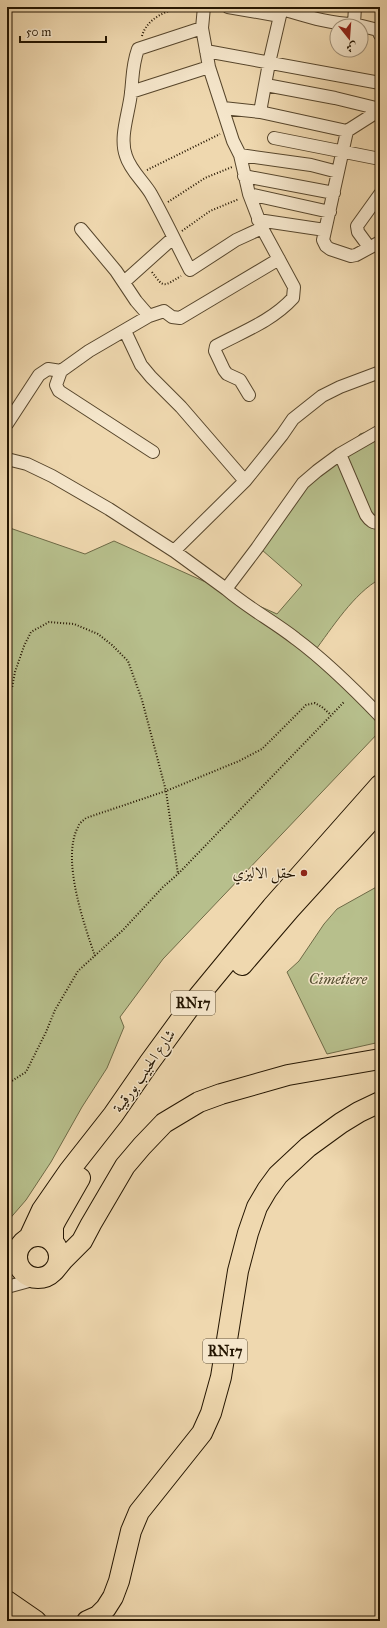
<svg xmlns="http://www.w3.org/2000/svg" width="387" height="1628" viewBox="0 0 387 1628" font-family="'IM FELL Great Primer',Amiri,serif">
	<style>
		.green { fill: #b7bf8c; stroke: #6e6a46 }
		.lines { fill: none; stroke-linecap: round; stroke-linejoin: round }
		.street-casing { stroke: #57462c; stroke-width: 14 }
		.primary-casing { stroke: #241501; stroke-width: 22 }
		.path { stroke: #241501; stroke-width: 2; stroke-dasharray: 1 2; stroke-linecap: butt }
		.street { stroke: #f5e6cb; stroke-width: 12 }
		.primary { stroke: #efd8af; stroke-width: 20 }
		.poi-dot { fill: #8f2418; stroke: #f5e6cb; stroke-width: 1.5 }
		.labels { text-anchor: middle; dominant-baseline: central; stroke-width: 3; stroke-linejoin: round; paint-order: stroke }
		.shield { fill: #f5e6cb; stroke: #63543e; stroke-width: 1 }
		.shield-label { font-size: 14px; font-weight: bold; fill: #241501 }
		.poi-label { font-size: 15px; fill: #241501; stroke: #f5e6cb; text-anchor: end }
		.park-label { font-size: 15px; font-style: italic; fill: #575032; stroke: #f5e6cb }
		.street-label { font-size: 15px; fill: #241501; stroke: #f5e6cb }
	</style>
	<rect width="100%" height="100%" fill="#efd8af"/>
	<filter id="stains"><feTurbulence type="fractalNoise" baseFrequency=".005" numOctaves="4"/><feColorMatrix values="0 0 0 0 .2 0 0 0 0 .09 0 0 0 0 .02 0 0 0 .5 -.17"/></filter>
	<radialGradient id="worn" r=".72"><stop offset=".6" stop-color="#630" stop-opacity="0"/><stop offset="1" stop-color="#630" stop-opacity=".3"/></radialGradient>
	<path class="green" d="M380,428V579C354,593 332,628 314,652L380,721V731L163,959L120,1017L124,1027L107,1068L82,1107L51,1162L26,1200L7,1222V527L85,554L114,541L277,614L302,585L262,550L306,485L339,458L360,434Z
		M380,885V1042L327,1054L287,972L299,961L324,924L337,909Z"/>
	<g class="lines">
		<g class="street-casing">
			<path id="street" d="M204,7L202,28L209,67L233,141L240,155L249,194L262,228L294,287L293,298C272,321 242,332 216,346L215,351L224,370L227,374L240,380L249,395
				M228,7L280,16
				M355,7L354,24L378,30L380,35
				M282,9C306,16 329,24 354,24
				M202,28L138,49C132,66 133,76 131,93C129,113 119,137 126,156C130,170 144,182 151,194C165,219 177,245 190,270L236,240L262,228
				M206,51L380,83
				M266,85L335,98L380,109
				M131,92L209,67
				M223,108L260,112L347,131
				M380,110L347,131L323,240L326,246L330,249L351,256L356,255L380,242
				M260,112L269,63L282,7
				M274,138L380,159
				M240,155L311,165L338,172
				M244,176L334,193
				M249,194L330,212
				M258,220L325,230
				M81,229L116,271L136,301L149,316
				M369,247L358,232L357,226L380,194
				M124,282L173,238
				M125,331L141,365L151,377L181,407L245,481
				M7,424L39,375L48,369L61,371
				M380,431L340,454L317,471L303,483L257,548L226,589C248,608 273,621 296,639C327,662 354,689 380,716
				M153,452L59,391L56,385L61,371L89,351L149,316L164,311L172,317L180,318L279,259
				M340,454L366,515C370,521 373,523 380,523
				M7,459L27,464L52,476L109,509L174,551L245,481L282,435L293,419L322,396L340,387L380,372
				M174,551L226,589
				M7,1287L40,1278"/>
		</g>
		<g class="primary-casing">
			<path id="primary" d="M242,965L290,909L380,810
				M17 1257a21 21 0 1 1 42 0a21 21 0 1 1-42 0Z
				M29,1238L42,1210L69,1171L113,1115L149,1063L192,1004L272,907L380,785
				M53,1241V1226L56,1220L80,1178
				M54,1271L63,1260L82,1241L91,1224L125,1166L142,1146L164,1123L199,1102L221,1094L288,1075L380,1059
				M7,1601L36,1621
				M87,1621L98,1616L106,1608L113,1597L119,1581L131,1531L139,1512L202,1433L211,1413L221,1377L238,1271L248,1233L257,1207L267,1190L278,1175L308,1147L341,1123L359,1112L380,1102"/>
		</g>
		<path class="path" d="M142,36C147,18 167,10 184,7
			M147,170L220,134
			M168,202L205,178L232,167
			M182,231L210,211L239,199
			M152,272C164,289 164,286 181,276
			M7,694L12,688L15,672L24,646L31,632L49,622L74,624L98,634L112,645L128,661L142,700L166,791L178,874
			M95,956C84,924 61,859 78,827C79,823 83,821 86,818L166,791L239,761L262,749L306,705L315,703L322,707L331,715
			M7,1084L26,1072L46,1032L55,1010L78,971L123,930L163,887L178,874L344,702"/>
		<use href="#street" class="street"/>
		<use href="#primary" class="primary"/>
	</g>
	<circle class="poi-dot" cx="304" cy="873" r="4"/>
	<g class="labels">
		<g class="shield">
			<rect x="171" y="991" width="44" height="24" rx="3"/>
			<rect x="203" y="1339" width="44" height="24" rx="3"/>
		</g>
		<g class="shield-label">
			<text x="193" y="1003">RN17</text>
			<text x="225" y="1351">RN17</text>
		</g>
		<g class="poi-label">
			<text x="296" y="873">حقل الاليزي</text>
		</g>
		<g class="park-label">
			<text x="338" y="979">Cimetiere</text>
		</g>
		<g class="street-label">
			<text transform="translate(144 1071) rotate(-55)">شارع الحبيب بورقيبة</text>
		</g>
	</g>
	<rect width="387" height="1628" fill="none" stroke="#efd8af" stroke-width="24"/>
	<rect x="8" y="8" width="371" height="1612" fill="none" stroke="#241501" stroke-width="2"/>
	<rect x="12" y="12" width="363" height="1604" fill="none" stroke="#241501"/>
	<g transform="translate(349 38) rotate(163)"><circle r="19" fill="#f5e6cb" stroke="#a1927a"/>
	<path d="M0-3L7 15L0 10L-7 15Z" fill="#8f2418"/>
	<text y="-6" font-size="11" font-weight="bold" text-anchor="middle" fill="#241501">ش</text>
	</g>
	<path d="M20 36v6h86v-6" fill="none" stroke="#241501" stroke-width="2"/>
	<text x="26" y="36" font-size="12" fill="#241501" stroke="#f5e6cb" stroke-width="3" paint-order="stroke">50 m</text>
	<rect width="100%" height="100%" filter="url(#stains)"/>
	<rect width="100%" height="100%" fill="url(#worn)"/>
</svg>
